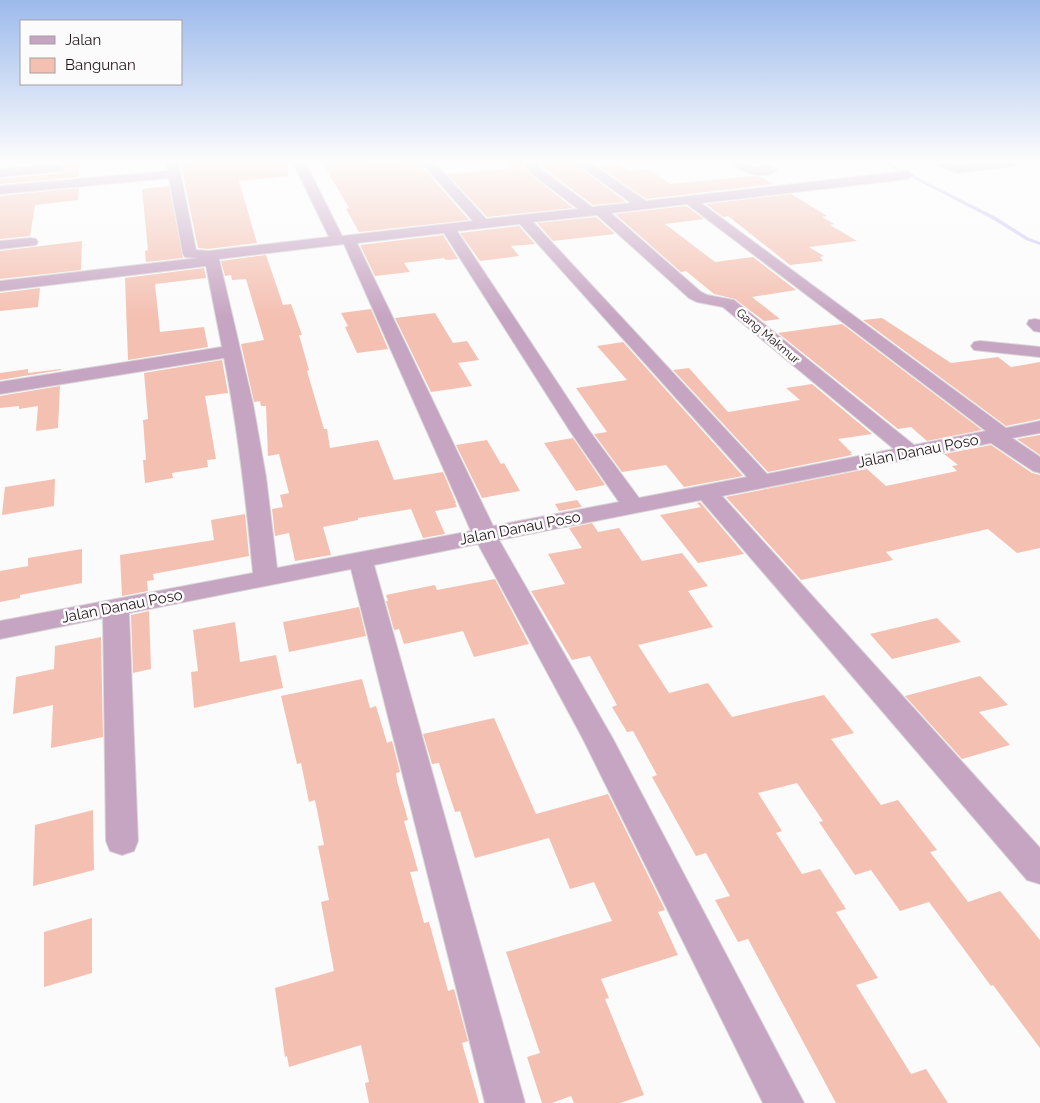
<svg xmlns="http://www.w3.org/2000/svg" width="1040" height="1103" viewBox="0 0 1040 1103" font-family="Raleway,sans-serif">
	<style>
		.lines { fill: none; stroke-linecap: round; stroke-linejoin: round }
		.stream { fill: #cec4f1; fill-rule: evenodd }
		.building { fill: #f4c0b1 }
		.minor-casing { stroke: #d9d6d7; stroke-width: 2 }
		.minor { fill: #c6a5c2; fill-rule: evenodd }
		.labels { text-anchor: middle; dominant-baseline: central; stroke-width: 5; stroke-linejoin: round; paint-order: stroke }
		.far-street-label { font-size: 12px; fill: #241519; stroke: #fbfbfb }
		.street-label { font-size: 15px; fill: #241519; stroke: #fbfbfb }
	</style>
	<rect width="100%" height="100%" fill="#fbfbfb"/>
	<g class="lines">
		<path class="stream" d="M882,162H887L996,217L1029,238L1040,242V245L1026,240L992,219Z"/>
	</g>
	<path class="building" d="M58,162H80L79,177L0,184V179L62,173L66,168Z
		M197,162H288V176L239,181L257,243L208,249L198,248L181,165Z
		M322,162H368L369,164L418,162L469,220L359,232L346,209L349,208Z
		M507,162H525L523,166L526,171L573,208L487,217L447,174L512,168Z
		M541,162H573L626,202L593,205L539,165Z
		M618,164L628,171L648,169L670,184L753,176L761,177L774,184L646,199L598,166Z
		M169,186L183,258L146,262L145,251L148,250L142,189Z
		M79,188L78,200L35,205L30,236L0,239V196Z
		M791,194L827,216L822,217L834,224L830,225L857,241L809,247L824,256L820,257L823,261L790,265L728,216L723,217L706,204Z
		M686,206L704,219L665,224L715,262L753,257L796,290L752,297L780,319L764,321L735,299L714,294L686,271L681,272L615,214Z
		M596,217L615,234L553,241L537,223Z
		M519,226L535,244L511,246L519,256L480,261L460,233Z
		M443,235L458,259L446,260L444,258L404,263L410,272L375,276L360,245Z
		M82,241L81,270L0,279V251Z
		M266,255L283,305L291,304L302,335H299L309,370L307,371L324,429H327L330,448L378,440L394,480L443,472L456,503H455L457,507L435,511L445,534L423,538L411,509L358,518V520L323,527L331,555L295,561L289,533L275,536L272,509L283,507L280,495L289,493L279,454L268,456L266,406H261L260,401L254,402L241,344L264,340L246,279L232,280L231,275L225,276L221,261Z
		M204,268L206,278L155,284L160,332L204,327L208,347L128,360L125,278Z
		M40,288L38,307L0,311V293Z
		M371,309L388,349L357,353L345,327L348,326L341,313Z
		M435,313L453,343L467,341L479,360L458,363L472,386L431,392L395,318Z
		M882,318L951,363L998,357L1011,367L1040,362V419L1006,426L863,320Z
		M842,324L982,430L927,441L911,427L898,429L778,333Z
		M623,342L743,476L684,487L666,465L622,472L594,434L607,432L576,388L627,380L597,346Z
		M222,360L228,393L205,396L216,459L207,460L208,467L172,473L173,478L145,483L143,460H146L143,420L148,419L144,373Z
		M689,368L728,412L800,400L786,388L812,384L872,434L838,439L852,453H850L852,455L768,472L673,370Z
		M28,369V373L61,369V370L0,380V373Z
		M60,386L58,428L36,431L38,406L19,409V406L0,408V396Z
		M1040,435V455L1017,439Z
		M573,438L605,485L576,491L544,443Z
		M487,440L501,464L504,463L520,491L482,498L456,445Z
		M991,445L1032,473L1040,475V548L1017,553L988,529L886,552L893,560L801,580L726,497L867,469L886,486L957,471L952,466L958,465L944,454Z
		M55,479L54,506L2,515L5,487Z
		M577,500L582,507L559,511L555,504Z
		M700,502L744,554L698,563L660,515L701,507L697,503Z
		M245,514L249,556L153,574L154,580L147,581L148,591L122,596L120,555L214,540L211,520Z
		M592,523L598,532L619,528L642,561L682,553L708,586L688,591L713,627L638,645L669,693L708,683L732,717L824,695L854,733L831,739L881,805L898,800L937,850L930,852L968,902L1000,891L1040,940V1048L993,985L991,986L929,902L900,911L871,870L855,875L819,822L823,821L797,783L758,793L782,831L776,833L802,874L820,869L846,909L836,912L878,978L856,985L911,1074L926,1069L948,1103H836L748,939L738,942L715,900L730,896L706,853L696,856L652,777L657,775L633,731L627,732L612,707L617,705L590,656L572,660L531,591L565,584L548,554L582,548L569,528Z
		M82,549V583L20,595V598L0,602V571L28,566V558Z
		M495,579L529,644L474,657L463,631L404,644L399,629L394,630L386,601H388L386,595L435,585L437,590Z
		M359,607L366,636L289,652L283,622Z
		M149,611L151,669L133,673L131,615Z
		M937,618L961,642L892,659L870,634Z
		M235,622L240,662L276,655L283,688L194,708L191,672L198,671L193,630Z
		M101,637L103,737L51,748L53,705L13,714L16,677L54,669L55,646Z
		M980,676L1008,705L979,712L1010,745L962,759L905,696Z
		M362,679L370,708L376,706L387,743L392,741L400,772L396,773L397,781L408,820L404,821L418,871L410,872L424,923L429,922L448,991L454,989L468,1041L462,1043L479,1103H369L365,1083L369,1082L361,1045L289,1067L287,1056L285,1057L275,988L334,971L321,902L329,900L318,846L324,845L315,800L309,802L301,763L297,764L281,696Z
		M494,718L536,814L608,794L665,910L658,912L678,955L601,979L609,998L605,999L644,1095L620,1103H574L571,1096L552,1103H542L527,1057L540,1053L506,952L612,921L594,882L570,889L549,838L475,858L460,811L455,812L439,763L432,764L423,734Z
		M93,810L94,870L33,886L35,825Z
		M92,918V973L44,987V932Z"/>
	<g class="lines">
		<g class="minor-casing">
			<path id="minor" d="M166,162H178L196,250L208,251L329,237L293,162H305L342,236L473,221L421,162H434L486,219L578,209L527,170L525,167L527,162H539L537,166L592,207L631,203L575,162H589L646,201L907,171L913,175L907,179L701,203L1006,428L1040,421V433L1012,438L1040,457V473L1033,471L991,443L722,496L1040,848V884L1027,880L701,500L499,540L613,739L804,1103H763L583,739L478,544L374,565L525,1103H485L351,569L129,613L138,841L134,851L122,855L110,851L106,841L103,618L0,639V621L253,573C246,500 238,429 224,358L0,394V382L222,347L206,266L0,291V281L198,258L185,257L183,254L169,178L0,194V186L168,171ZM687,204L986,431L914,445L734,300L707,295L701,292L611,213ZM597,215L689,298L697,302L723,307L894,449L767,474L533,222ZM520,224L747,477L639,498L588,429L457,231ZM444,233L570,431L619,502L493,526L357,243ZM344,244L471,531L277,568L266,477L253,404L219,259Z
				M731,162H746L754,167L771,166L777,170C765,181 741,173 731,162Z
				M931,162H949L958,165L983,162H1019L1013,166L957,173L933,164Z
				M58,164L64,168L62,171L0,177V169Z
				M31,238L36,239L38,242L36,245L0,249V241Z
				M1035,319L1040,320V332L1034,331L1027,324L1029,320Z
				M980,341L1040,347V357L974,350L971,346L974,342Z"/>
		</g>
		<use href="#minor" class="minor"/>
	</g>
	<linearGradient id="sky" x2="0" y2="1"><stop stop-color="#9dbaec"/><stop offset="0.51" stop-color="#fdfdfd"/><stop offset="1" stop-color="#fdfdfd" stop-opacity="0"/></linearGradient>
	<rect width="1040" height="317" fill="url(#sky)"/>
	<g class="labels">
		<g class="far-street-label">
			<text transform="translate(768 336) rotate(40)">Gang Makmur</text>
		</g>
		<g class="street-label">
			<text transform="translate(918 451) rotate(-11)">Jalan Danau Poso</text>
			<text transform="translate(520 528) rotate(-11)">Jalan Danau Poso</text>
			<text transform="translate(122 606) rotate(-11)">Jalan Danau Poso</text>
		</g>
	</g>
	<rect x="20" y="20" width="162" height="65" fill="#fbfbfb" stroke="#a59fa1"/>
	<rect x="30" y="36" width="25" height="8" fill="#c6a5c2" stroke="#a59fa1"/>
	<text x="65" y="45" font-size="15" fill="#241519">Jalan</text>
	<rect x="30" y="58" width="25" height="15" fill="#f4c0b1" stroke="#a59fa1"/>
	<text x="65" y="70" font-size="15" fill="#241519">Bangunan</text>
</svg>
